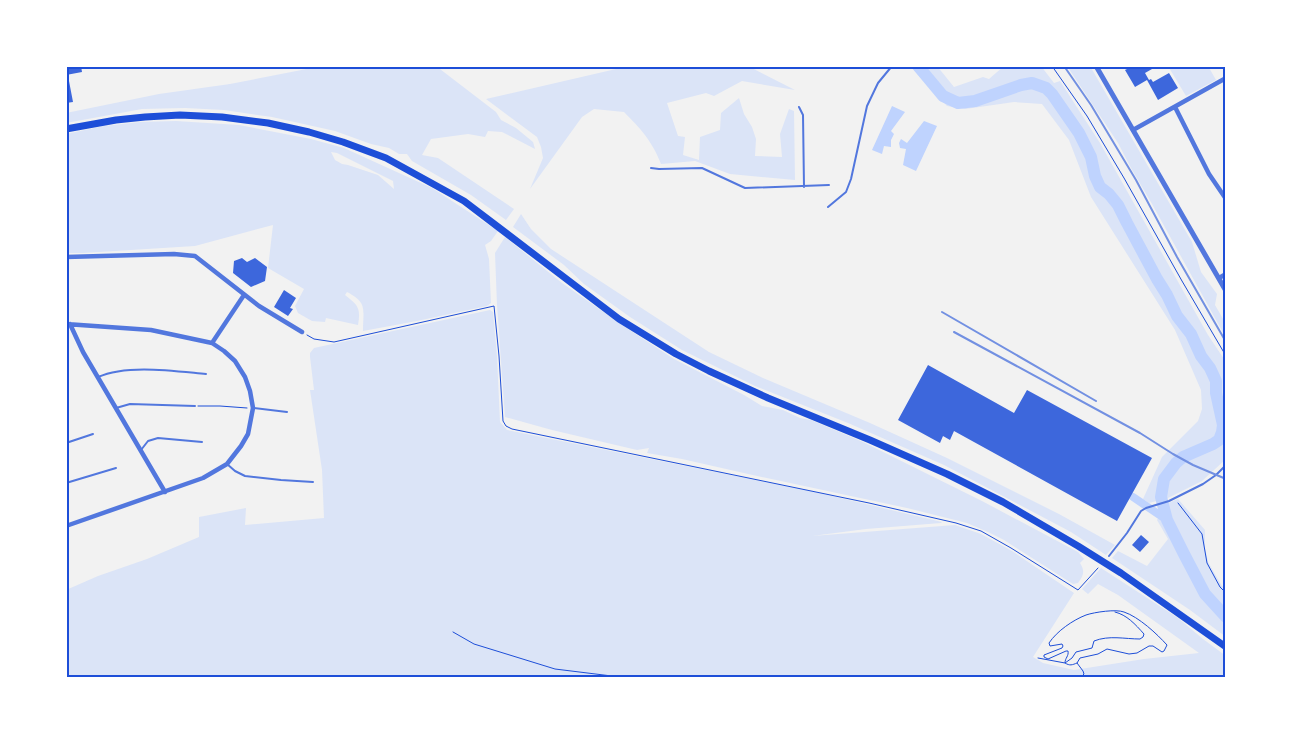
<svg xmlns="http://www.w3.org/2000/svg" width="1292" height="744" viewBox="0 0 1292 744" font-family="'Nunito Sans',sans-serif">
	<style>
		.green { fill: #dbe4f7; fill-rule: evenodd }
		.water { fill: #bfd3fe }
		.lines { fill: none; stroke-linecap: round; stroke-linejoin: round }
		.canal { stroke: #bfd3fe; stroke-width: 8 }
		.river { stroke: #bfd3fe; stroke-width: 12 }
		.building { fill: #3d67dc }
		.path { stroke: #1d4ed8; stroke-width: 1 }
		.service { stroke: #5277de; stroke-width: 2 }
		.minor { stroke: #5277de; stroke-width: 4.5 }
		.tertiary { stroke: #5277de; stroke-width: 5 }
		.trunk { stroke: #1d4ed8; stroke-width: 7 }
		.rail { stroke: #7290e2; stroke-width: 2 }
		.neatline { fill: none; stroke: #1d4ed8; stroke-width: 2 }
	</style>
	<rect width="100%" height="100%" fill="#f2f2f2"/>
	<path class="green" d="M322,66H436L496,112L501,120L516,128L533,142L535,149L502,132L488,131L485,137L468,134L431,139L422,155L438,158L514,209L506,220L471,195L412,161L407,154H399L389,148L371,144L335,131L272,117L224,110L185,108L142,109L66,123V113L159,94L230,84Z
		M629,66H748L795,90L742,81L714,96L706,93L667,103L678,136L685,137L683,155L699,160L700,137L720,130L721,113L739,98L744,114L752,127L756,139L755,156L782,157L780,134L789,109L794,111L795,180L730,174L695,161L661,164C652,141 641,129 624,112L594,109L582,117L530,189L543,158L541,147L537,137L486,99Z
		M910,66H937L954,87L983,77L989,79L1004,66H1041L1054,83L1060,81L1100,143L1208,335L1226,362V459L1202,481L1168,498L1149,503L1143,499L1162,457L1198,421L1202,409L1201,390L1175,330L1091,197L1069,140L1042,104L1014,102L965,109L947,106Z
		M1067,66H1090L1192,242L1201,272L1217,294L1215,305L1226,324V338L1152,204L1131,168L1118,143Z
		M1168,66H1208L1216,80L1186,96Z
		M176,121L239,125L311,139L344,148L432,188L498,231L491,241L485,245L489,259L491,303L487,306L417,321L363,331C363,309 368,303 347,292L345,295C358,305 361,308 358,325L326,318L325,322L312,321L298,313L295,306L304,289L268,268L273,225L195,246L83,253H66V134L104,126L140,122ZM331,152L337,153L393,181L394,189L378,175L348,165L342,164L335,160Z
		M521,214L531,229L551,249L709,352L763,378L870,423L947,458L1059,514L1115,545L1106,555L1071,532L944,465L848,423L755,386L682,350L630,317L584,284L564,265L513,227Z
		M505,237L562,283L625,327L674,359L744,395L762,406L783,410L800,418L811,420L863,442L982,501L1078,552L1084,559L1080,563C1085,571 1084,575 1078,583L1073,584L1004,540L988,532L967,523L907,508L757,476L682,459L647,453L649,448L637,450L552,430L505,417L497,305L495,253Z
		M490,310L493,312L497,356L500,422L507,430L815,492L942,522L941,523L866,529L812,536L955,525L981,534L1012,551L1074,593L1033,657L1043,663L1074,670L1144,659L1199,653L1118,595L1098,584L1088,594L1082,589L1101,568L1178,618L1203,639L1226,656V678H66V590L98,576L147,559L199,537V517L246,508L245,525L324,518L322,470L310,390H314L310,357V353L314,348Z
		M1178,499L1205,530V548L1208,562L1222,586L1226,589V637L1190,610L1112,558L1118,551L1147,566L1168,539L1157,520L1166,504Z"/>
	<path class="water" d="M892,106L905,112L891,131L894,134L891,140V147L884,146L882,154L872,150Z
		M924,121L937,126L916,171L903,165L906,149L900,148L899,143L901,139L907,143Z"/>
	<g class="lines">
		<path class="canal" d="M1133,497L1167,520"/>
		<path class="river" d="M918,66L943,96L958,103L975,101L1021,85L1032,83L1046,88L1052,94L1079,133L1091,157L1095,176L1100,187L1109,194L1118,205L1127,223L1157,279L1167,295L1177,316L1191,334L1201,356L1210,368L1216,381V393L1223,425L1222,432L1219,440L1213,444L1183,457L1176,463L1164,479L1161,497L1167,520L1184,554L1205,594L1226,617"/>
	</g>
	<path class="building" d="M66,66H81L82,72L66,75Z
		M1125,66H1150L1152,69L1145,73L1149,80L1151,79L1153,82L1169,73L1178,88L1158,100L1147,80L1135,87L1125,70L1127,69Z
		M69,81L73,102L66,103V82Z
		M242,258L247,262L255,258L267,267L265,281L251,287L233,273L234,261Z
		M284,290L296,298L290,308L293,309L288,316L274,307Z
		M928,365L1014,413L1027,390L1152,458L1117,521L954,431L950,440L943,436L940,443L898,420Z
		M1141,535L1149,542L1140,552L1132,545Z"/>
	<g class="lines">
		<path class="path" d="M1052,66L1087,116L1124,178L1182,281L1226,356
			M307,335L314,339L334,342L494,306L499,356L503,421L506,426L512,429L869,503L956,523L981,531L1011,548L1078,590L1098,568
			M198,406H220L247,408
			M1178,503L1202,534L1207,563L1220,587L1226,593
			M453,632L474,644L555,669L628,678
			M1038,658L1065,663L1072,658L1076,652L1092,648L1094,641C1109,635 1125,639 1140,639L1143,637L1144,634C1135,624 1127,615 1115,612
			M1077,663C1072,665 1070,666 1065,663C1065,658 1069,656 1068,651H1066L1048,659L1044,657V655L1062,648L1063,646L1062,644L1050,646L1049,643C1057,631 1073,620 1086,615C1095,612 1116,609 1124,612C1139,617 1157,634 1167,645L1164,651L1162,652L1153,646H1149L1137,653L1129,654L1107,649L1098,654L1080,658L1077,663L1083,671L1084,674L1080,678"/>
		<path class="service" d="M799,107L803,115L804,187
			M651,168L659,169L702,168L745,188L829,185
			M828,207L846,192L851,179L867,106L878,83L892,66
			M98,377C127,364 174,371 206,374
			M116,408L130,404L195,406
			M253,408L287,412
			M66,443L93,434
			M141,450L148,441L158,438L202,442
			M227,464L235,471L245,476L281,480L313,482
			M66,483L116,468
			M1109,556L1127,533L1141,511L1146,508L1169,501L1203,484L1216,475L1226,465"/>
		<path class="minor" d="M1175,107L1209,174L1226,199
			M1133,130L1226,78
			M66,257L174,254L195,256L259,306L302,332
			M1219,278L1226,274
			M66,324L151,330L212,343L224,351L235,361L245,377L250,391L253,408L248,434L241,446L227,464L203,478L66,526
			M70,324L83,352L165,492
			M212,343L244,295"/>
		<path class="tertiary" d="M1096,66L1226,291"/>
		<path class="trunk" d="M66,129L116,120L145,117L180,115L222,117L268,123L309,132L343,142L386,158L464,201L619,319L676,354L709,371L768,398L870,440L947,474L1003,502L1078,546L1121,573L1226,647"/>
		<path class="rail" d="M1064,66L1091,105L1136,180L1177,257L1226,342
			M942,312L1096,401
			M954,332L1140,433L1173,454L1193,465L1226,479"/>
	</g>
	<rect width="1292" height="744" fill="none" stroke="#ffffff" stroke-width="135"/>
	<rect x="68" y="68" width="1156" height="608" class="neatline"/>
</svg>
